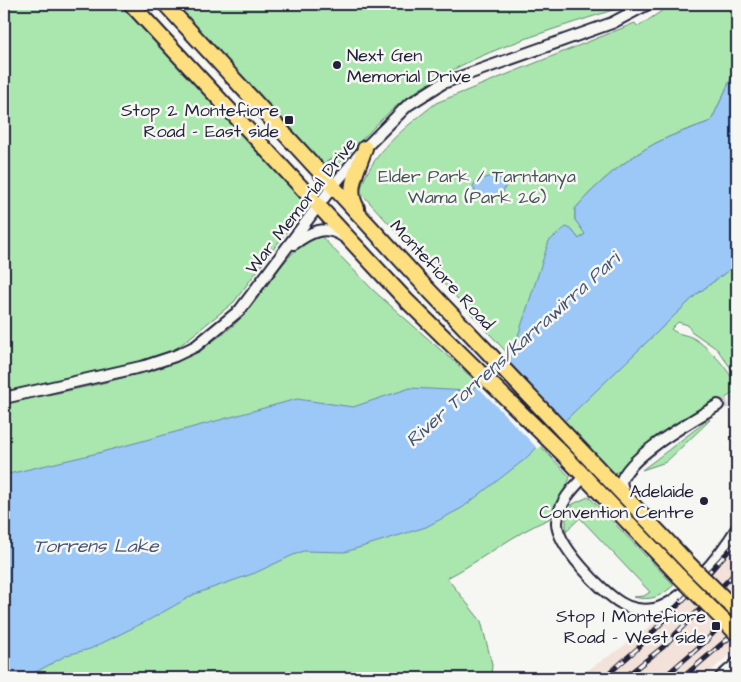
<svg xmlns="http://www.w3.org/2000/svg" width="741" height="682" viewBox="0 0 741 682" font-family="'Architects Daughter',sans-serif">
	<style>
		.built { fill: #f3e2d9 }
		.green { fill: #a9e7ae; stroke: #668474 }
		.water { fill: #9bc8f6; stroke: #6b86ab }
		.pier { fill: #f6f6f2 }
		.lines { fill: none; stroke-linecap: round; stroke-linejoin: round }
		.minor-tunnel { stroke: #cccccd; stroke-width: 10; stroke-dasharray: 10 5; stroke-linecap: butt }
		.minor-casing { stroke: #22223b; stroke-width: 14 }
		.major-casing { stroke: #22223b; stroke-width: 18 }
		.minor { stroke: #f6f6f2; stroke-width: 10 }
		.major { stroke: #fedf80; stroke-width: 14 }
		.rail-casing { stroke: #22223b; stroke-width: 5 }
		.rail { stroke: #f6f6f2; stroke-width: 3; stroke-dasharray: 9; stroke-linecap: butt }
		.major-bridge-casing { stroke: #22223b; stroke-width: 18; stroke-linecap: butt }
		.major-bridge { stroke: #fedf80; stroke-width: 14 }
		.poi-dot { fill: #22223b; stroke: #f6f6f2; stroke-width: 2 }
		.labels { text-anchor: middle; dominant-baseline: central; stroke-width: 5; stroke-linejoin: round; paint-order: stroke }
		.poi-label { font-size: 18px; fill: #22223b; stroke: #f6f6f2; text-anchor: end }
		.park-label { font-size: 18px; fill: #445358; stroke: #f6f6f2 }
		.street-label { font-size: 18px; fill: #22223b; stroke: #f6f6f2 }
		.water-label { font-size: 19px; font-style: italic; fill: #465473; stroke: #f6f6f2 }
	</style>
	<rect width="100%" height="100%" fill="#f6f6f2"/>
	<filter id="ink" filterUnits="userSpaceOnUse"><feTurbulence type="fractalNoise" baseFrequency=".02" numOctaves="2"/><feDisplacementMap in="SourceGraphic" scale="10" xChannelSelector="R" yChannelSelector="G"/><feConvolveMatrix kernelMatrix="1 2 1 2 8 2 1 2 1" color-interpolation-filters="sRGB"/></filter>
	<g filter="url(#ink)">
		<path class="built" d="M737,538V648L703,678H576L640,635L683,596Z"/>
		<path class="green" d="M4,4H130L195,81L305,202L302,205L304,208L234,302L167,356L4,392Z
			M175,4H631C557,29 476,49 411,95C383,114 361,142 337,166L331,159L323,164Z
			M672,4H737V66L711,121C693,128 673,134 656,143C626,159 597,183 575,209V220L586,233L579,239L571,229L509,355L360,192C369,154 407,126 436,103L635,23L638,27Z
			M318,233L374,291L494,397L570,477C569,482 553,513 549,519C513,534 482,560 447,578L481,621L492,664L491,678H4V404C75,388 179,375 234,325C264,297 282,253 318,233Z
			M737,264V367L733,371L717,349L691,331L688,325L678,322L671,329C678,335 686,334 693,338C709,347 733,373 737,390L624,470L611,474L559,425L697,294Z
			M709,419L710,420L666,462L642,470Z
			M588,497L590,498L674,585C660,597 652,601 633,597L644,596L650,592L580,518L566,531V519L573,504Z"/>
		<path class="water" d="M737,66V264L697,294L524,460L462,508L426,527L345,552L303,551L291,556L255,573L195,594L149,620L90,649L67,655L25,678H4V475L98,453L297,399L353,407L410,388L469,391L492,376L509,355L516,342L549,241L566,227L571,229L579,239L585,234L575,220V209C597,183 626,159 656,143C673,134 693,128 711,121Z
			M491,176L501,179L506,184L503,192C494,199 483,198 475,191L473,186L476,181Z"/>
		<path class="pier" d="M504,357L566,421L538,449L475,384L490,374Z"/>
		<g class="lines">
			<path class="minor-tunnel" d="M718,405L737,400"/>
			<g class="minor-casing">
				<path id="minor" d="M294,244C310,232 325,224 344,237
					M4,398L145,366L175,356L196,346L240,310L333,186L365,148L408,105L443,83L612,23L648,4
					M584,477C572,489 559,503 557,522C556,545 602,592 621,603C630,609 643,611 654,609C683,603 722,553 737,528
					M624,494L621,482C629,455 694,420 718,405
					M720,678L737,663"/>
			</g>
			<g class="major-casing">
				<path id="major" d="M131,4L406,300L564,455L679,576
					M165,4L423,284L691,566
					M357,208C345,188 359,168 365,148"/>
			</g>
			<use href="#minor" class="minor"/>
			<use href="#major" class="major"/>
			<g class="rail-casing">
				<path id="rail" d="M604,678L638,648L737,542
					M624,678L663,647L737,571
					M663,678L706,641L737,607
					M682,678L737,631"/>
			</g>
			<use href="#rail" class="rail"/>
			<g class="major-bridge-casing">
				<path id="major-bridge" d="M691,566L737,611
					M679,576L737,634"/>
			</g>
			<use href="#major-bridge" class="major-bridge"/>
		</g>
	</g>
	<g class="poi-dot">
		<circle cx="337" cy="65" r="5"/>
		<rect x="284" y="115" width="10" height="10" rx="2.5"/>
		<circle cx="704" cy="501" r="5"/>
		<rect x="711" y="621" width="10" height="10" rx="2.5"/>
	</g>
	<g class="labels">
		<g class="poi-label">
			<text x="347" y="55" text-anchor="start">Next Gen<tspan x="347" dy="21">Memorial Drive</tspan></text>
			<text x="279" y="110">Stop 2 Montefiore<tspan x="279" dy="21">Road - East side</tspan></text>
			<text x="694" y="491">Adelaide<tspan x="694" dy="21">Convention Centre</tspan></text>
			<text x="706" y="616">Stop 1 Montefiore<tspan x="706" dy="21">Road - West side</tspan></text>
		</g>
		<g class="park-label">
			<text x="477" y="176">Elder Park / Tarntanya<tspan x="477" dy="21">Wama (Park 26)</tspan></text>
		</g>
		<g class="street-label">
			<text transform="translate(301 206) rotate(-52)">War Memorial Drive</text>
			<text transform="translate(442 275) rotate(47)">Montefiore Road</text>
		</g>
		<g class="water-label">
			<text transform="translate(513 350) rotate(-42)">River Torrens/Karrawirra Pari</text>
			<text x="96" y="546">Torrens Lake</text>
		</g>
	</g>
	<rect width="741" height="682" fill="none" stroke="#f6f6f2" stroke-width="20"/>
	<rect x="10" y="10" width="721" height="662" fill="none" stroke="#22223b" stroke-width="2" filter="url(#ink)"/>
</svg>
